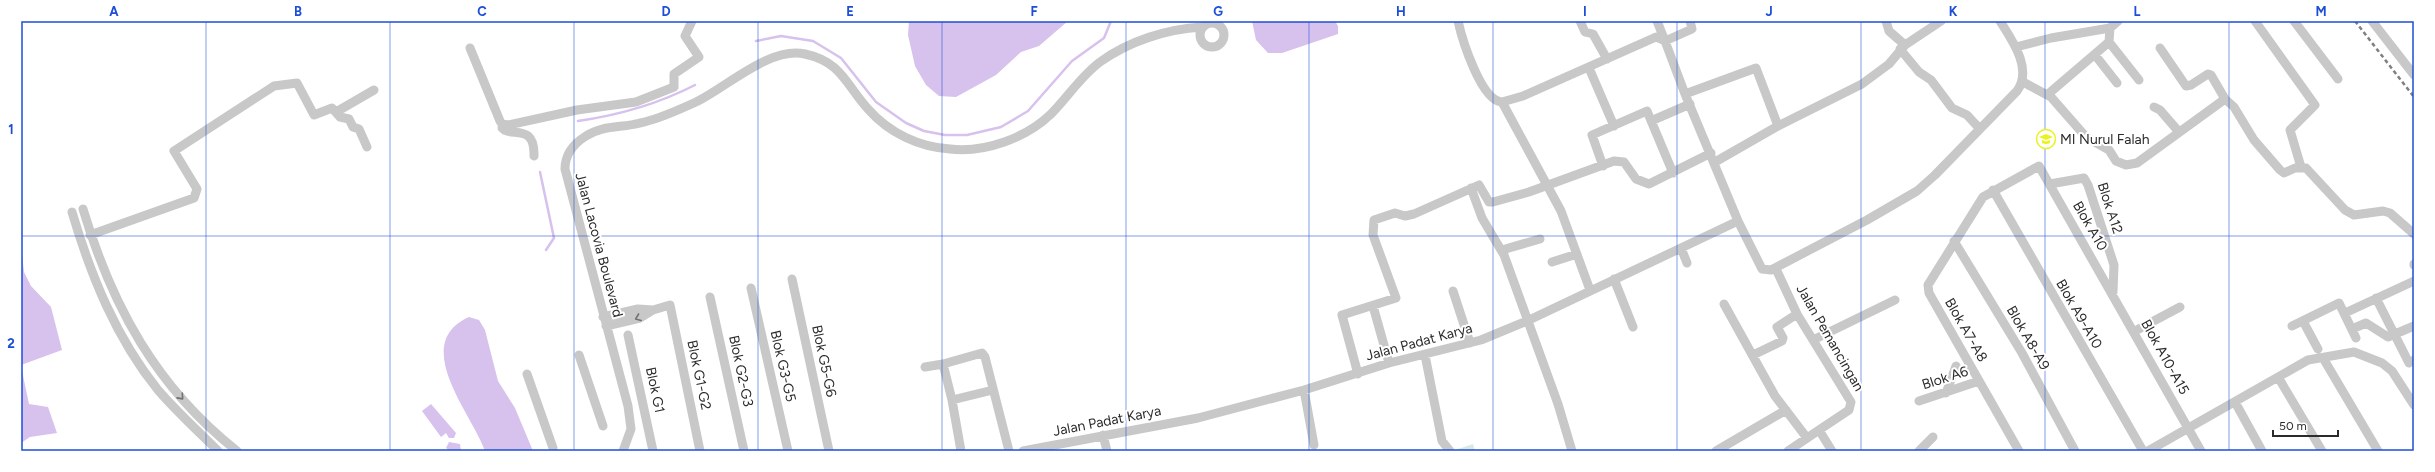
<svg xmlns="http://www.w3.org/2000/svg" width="2435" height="472" viewBox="0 0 2435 472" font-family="Figtree,sans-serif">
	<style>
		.green { fill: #d7ebe2 }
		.water { fill: #d7c1ed }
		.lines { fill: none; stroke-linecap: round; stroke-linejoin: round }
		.stream { stroke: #d7c1ed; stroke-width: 2.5 }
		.street { stroke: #c8c8c8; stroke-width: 9 }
		.rail { stroke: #808080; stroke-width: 2.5; stroke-dasharray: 4 3; stroke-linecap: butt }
		.oneway { stroke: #727272 }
		.grid { fill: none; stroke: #1d4ed8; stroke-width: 1; stroke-opacity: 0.55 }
		.labels { text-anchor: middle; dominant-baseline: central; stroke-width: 4; stroke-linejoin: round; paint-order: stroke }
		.poi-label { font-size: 14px; fill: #2b2b2b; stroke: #fff; text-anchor: start }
		.street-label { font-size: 14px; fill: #2b2b2b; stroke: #fff }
		.neatline { fill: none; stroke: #1d4ed8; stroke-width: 1.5 }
		.grid-label { font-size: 13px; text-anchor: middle; font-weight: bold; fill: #1d4ed8 }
	</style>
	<rect width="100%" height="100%" fill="#fff"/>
	<path class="green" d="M1473,444L1475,451H1452Z"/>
	<path class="water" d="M909,21H1068L1039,46L1021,52L996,75L956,97L939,96L926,85L915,66L908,35Z
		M1252,21H1335L1338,26V34L1282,53H1268L1256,40Z
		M21,247L24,272L31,286L51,307L62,350L21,365Z
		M469,317L479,320L485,330L498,381L515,408L533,451H485C473,415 409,344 469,317Z
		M21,366L29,404L48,407L57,433L30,437L21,443Z
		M431,404L456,433L454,438H449L446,433L441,437L422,411Z
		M449,442L460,444L461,451H450L446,448Z"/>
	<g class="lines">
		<path class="stream" d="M756,41L781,36L813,41L841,58L876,102L906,123L924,131L945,135H967L1001,127L1028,111L1072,61L1104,38L1111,21
			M578,121C620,115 658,104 695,85
			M540,172L554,238L546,250"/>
		<path class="street" d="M1458,21C1462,39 1481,101 1502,102L1561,211L1590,290
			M1580,21L1585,32L1593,34L1607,59
			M1657,21L1665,41L1692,29L1690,21
			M1886,21L1889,31L1905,45
			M2255,21L2315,105L2290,130L2301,167
			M2294,21L2338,79
			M2372,21L2414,75
			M1200 35a12 12 0 1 1 24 0a12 12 0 1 1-24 0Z
			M2109,42L2139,80
			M2016,47L2051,38L2110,28L2118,21
			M470,48L500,121L502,124L508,125L577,110L636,102L674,87V74L699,57L685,36L692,21
			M2160,48L2186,86L2191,85L2208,74L2211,75L2225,99
			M1900,49L1919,72L1931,80L1952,108L1967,115L1979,128
			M2095,55L2117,83
			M1589,68L1614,126
			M2023,82L2051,97L2086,137L2109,150L2116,161L2126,165L2137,163L2225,99L2234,107L2254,140L2280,170L2284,173L2295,168H2306L2345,210L2354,215L2383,211L2390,213L2414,234
			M1685,94L1756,68L1778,126
			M2047,95L2109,42L2110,28
			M1502,102L1523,96L1656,37L1665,41L1685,94L1738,221L1762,269L1771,270L1867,220L1917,191L1935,175L2017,91C2033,69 2012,40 2000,21
			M2154,107L2160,110L2179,132
			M336,112L374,90
			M1651,121L1690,104
			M502,128C510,138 535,122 534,156
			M1715,162L1778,126L1862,84L1889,64L1905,45L1941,21
			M1603,166L1592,135L1647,111L1673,173
			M2050,184L2084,178L2088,185L2114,265L2113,292
			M1471,188L1482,218L1504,255L1558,404L1572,451
			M1993,190L2143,451
			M83,209C112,306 156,387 237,451
			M72,212C91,276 116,338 158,390C177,412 198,431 218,451
			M90,235L194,198L197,189L174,151L274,86L297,83L314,115L332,108L340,117L349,119L353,127L359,129L367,147
			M1954,241L2022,353L2075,451
			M1681,248L1687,263
			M1502,250L1540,239
			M1552,262L1577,254
			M2414,264V265
			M1776,269L1797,314L1851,402L1849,410L1819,430L1832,451
			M792,279L829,451
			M1614,279L1633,327
			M751,288L788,451
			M1453,291L1470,343
			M710,297L744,451
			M2376,298L2409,363L2414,360
			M1724,304L1775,396L1807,438
			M1373,306L1389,363
			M653,310L670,305L700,451
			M2345,313L2414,281
			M603,317L638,309L653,310L640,318L606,326
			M2303,321L2318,349
			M2292,326L2339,303L2356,338
			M2352,329L2366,323L2388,337L2414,326
			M2135,331L2180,307
			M628,335L653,451
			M1813,340L1895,300
			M579,355L603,426
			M1425,355L1442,441L1450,451
			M1753,355L1782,341L1783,338L1777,327L1797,314
			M2323,358L2378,451
			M925,367L943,364
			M527,374L553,448
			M1358,374L1342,315L1396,298L1373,235L1374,220L1395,213L1405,216L1414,214L1479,185L1489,202H1493L1529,192L1614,161L1624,162L1636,179L1649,184L1711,153
			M2278,377L2322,451
			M1304,390L1314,445
			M1946,393L1956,366
			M952,400L993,390
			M1919,401L1979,381
			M2235,402L2262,451
			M1103,435L1107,451
			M623,451L631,429L628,406L565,169C565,154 573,144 586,136C602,125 622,128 640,123C660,119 678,110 696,102C727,87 770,46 805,54C842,62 846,85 868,109C889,133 919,147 950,149C985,153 1026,138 1051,114C1068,97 1080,77 1100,62C1129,41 1167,29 1202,27
			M961,451L952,400L943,364L982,353L985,357L1009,451
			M1023,451L1198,418L1304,390L1389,363L1481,340L1527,321L1738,221
			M1716,451L1786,410
			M1788,451L1819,430
			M1919,451L1933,437
			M2019,451L1929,293L1928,285L1983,197L2039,166L2201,451
			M2148,451L2308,360L2354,352L2382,363L2392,371L2414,405"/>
		<path class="rail" d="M2355,21L2414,97"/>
	</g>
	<defs><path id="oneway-chevron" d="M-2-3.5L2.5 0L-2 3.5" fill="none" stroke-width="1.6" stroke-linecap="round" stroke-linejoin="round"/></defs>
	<g class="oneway">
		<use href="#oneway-chevron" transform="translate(638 318) rotate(159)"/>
		<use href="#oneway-chevron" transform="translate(181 397) rotate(48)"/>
	</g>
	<path class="grid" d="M206,21V451M390,21V451M574,21V451M758,21V451M942,21V451M1126,21V451M1309,21V451M1493,21V451M1677,21V451M1861,21V451M2045,21V451M2229,21V451M21,236H2414"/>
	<defs>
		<g id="school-ring" transform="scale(1)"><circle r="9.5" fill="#fff" stroke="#ebf21d" stroke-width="1.5"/><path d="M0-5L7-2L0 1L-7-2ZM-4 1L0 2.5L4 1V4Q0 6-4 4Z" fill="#ebf21d"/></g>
	</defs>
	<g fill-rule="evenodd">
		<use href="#school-ring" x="2046" y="139"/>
	</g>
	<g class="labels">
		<g class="poi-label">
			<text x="2060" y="139">MI Nurul Falah</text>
		</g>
		<g class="street-label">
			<text transform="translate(2110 208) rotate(72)">Blok A12</text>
			<text transform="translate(2090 226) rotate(60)">Blok A10</text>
			<text transform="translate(599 245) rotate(75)">Jalan Lacovia Boulevard</text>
			<text transform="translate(2079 314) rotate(60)">Blok A9-A10</text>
			<text transform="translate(1966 330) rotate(60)">Blok A7-A8</text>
			<text transform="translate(1830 338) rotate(60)">Jalan Pemancingan</text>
			<text transform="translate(2028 338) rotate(60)">Blok A8-A9</text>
			<text transform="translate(1419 342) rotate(-15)">Jalan Padat Karya</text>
			<text transform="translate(2165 357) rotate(61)">Blok A10-A15</text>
			<text transform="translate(824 361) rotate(78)">Blok G5-G6</text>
			<text transform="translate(783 366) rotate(77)">Blok G3-G5</text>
			<text transform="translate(741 371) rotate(78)">Blok G2-G3</text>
			<text transform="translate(699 375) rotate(78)">Blok G1-G2</text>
			<text transform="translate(1945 378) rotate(-18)">Blok A6</text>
			<text transform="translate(655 390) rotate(78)">Blok G1</text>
			<text transform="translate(1107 421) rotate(-11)">Jalan Padat Karya</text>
		</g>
	</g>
	<rect width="2435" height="472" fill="none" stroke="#ffffff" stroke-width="44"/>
	<path d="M2273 430v6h65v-6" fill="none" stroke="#2b2b2b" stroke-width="2"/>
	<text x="2279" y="430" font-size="12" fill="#2b2b2b" stroke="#ffffff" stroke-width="3" paint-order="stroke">50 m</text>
	<rect x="22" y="22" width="2391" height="428" class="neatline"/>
	<g class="grid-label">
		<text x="114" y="16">A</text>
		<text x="298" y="16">B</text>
		<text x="482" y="16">C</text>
		<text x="666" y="16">D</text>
		<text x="850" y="16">E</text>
		<text x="1034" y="16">F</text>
		<text x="1218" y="16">G</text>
		<text x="1401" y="16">H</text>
		<text x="1585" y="16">I</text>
		<text x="1769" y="16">J</text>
		<text x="1953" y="16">K</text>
		<text x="2137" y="16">L</text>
		<text x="2321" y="16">M</text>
		<text x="11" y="134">1</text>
		<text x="11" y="348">2</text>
	</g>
</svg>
